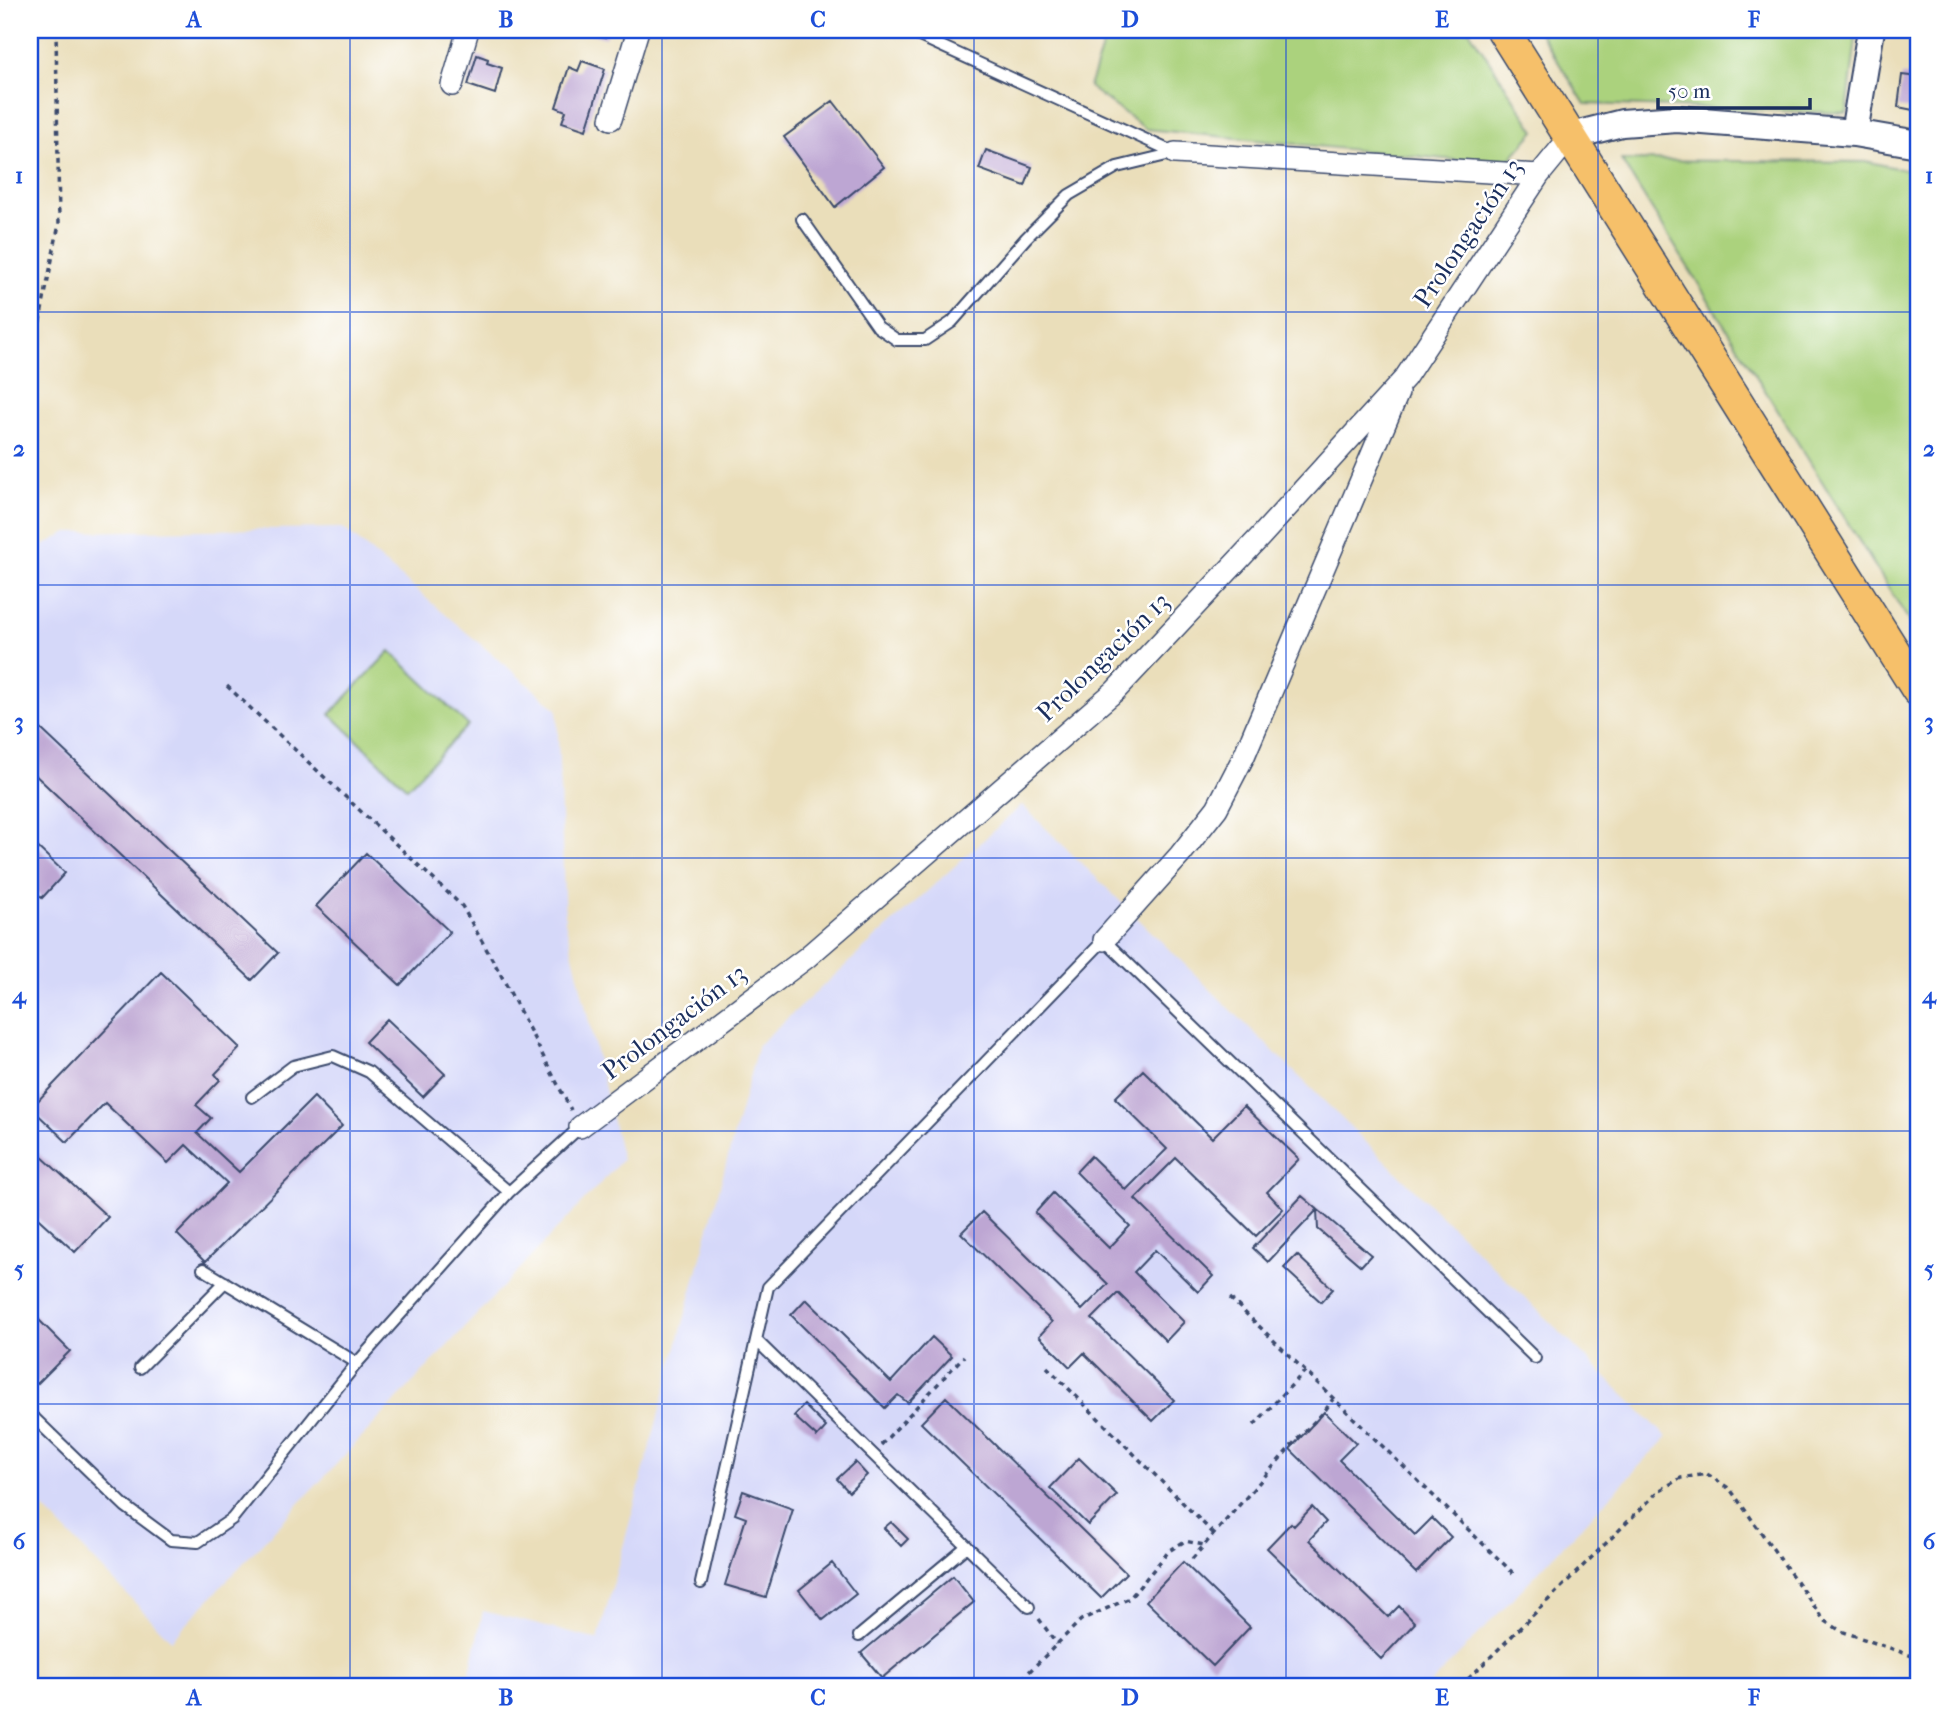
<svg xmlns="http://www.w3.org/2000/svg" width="1948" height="1716" viewBox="0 0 1948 1716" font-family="'IM FELL French Canon',serif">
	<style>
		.built { fill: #d5d8f9 }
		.green { fill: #abd27d; stroke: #63806e; stroke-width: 2 }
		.building { fill: #bda6d3 }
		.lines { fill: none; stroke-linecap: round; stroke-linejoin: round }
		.service-casing { stroke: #3a496c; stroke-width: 14 }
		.minor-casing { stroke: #3a496c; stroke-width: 24 }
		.tertiary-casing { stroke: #3a496c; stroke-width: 30 }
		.primary-casing { stroke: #3a496c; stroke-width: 35 }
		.path { stroke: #3a496c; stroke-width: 3.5; stroke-dasharray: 5 5; stroke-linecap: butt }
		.service { stroke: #fff; stroke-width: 10 }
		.minor { stroke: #fff; stroke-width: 21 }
		.tertiary { stroke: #fff; stroke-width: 26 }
		.primary { stroke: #f6c06b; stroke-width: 32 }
		.grid { fill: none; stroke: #1d4ed8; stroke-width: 2; stroke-opacity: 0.55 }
		.labels { text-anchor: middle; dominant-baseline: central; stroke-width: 5; stroke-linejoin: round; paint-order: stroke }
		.street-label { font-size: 26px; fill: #1b2f5e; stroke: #fff }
		.neatline { fill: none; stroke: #1d4ed8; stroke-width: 2.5 }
		.grid-label { font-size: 23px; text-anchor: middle; font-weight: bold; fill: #1d4ed8 }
	</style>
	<rect width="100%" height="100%" fill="#fff"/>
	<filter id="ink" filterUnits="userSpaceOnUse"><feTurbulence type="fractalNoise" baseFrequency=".0143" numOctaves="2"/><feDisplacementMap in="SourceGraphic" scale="14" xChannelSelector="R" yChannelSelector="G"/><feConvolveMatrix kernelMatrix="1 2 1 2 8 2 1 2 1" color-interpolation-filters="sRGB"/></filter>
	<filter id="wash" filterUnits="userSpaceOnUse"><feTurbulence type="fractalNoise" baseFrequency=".00686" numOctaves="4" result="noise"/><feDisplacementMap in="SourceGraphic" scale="28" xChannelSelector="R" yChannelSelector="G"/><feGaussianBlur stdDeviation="1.57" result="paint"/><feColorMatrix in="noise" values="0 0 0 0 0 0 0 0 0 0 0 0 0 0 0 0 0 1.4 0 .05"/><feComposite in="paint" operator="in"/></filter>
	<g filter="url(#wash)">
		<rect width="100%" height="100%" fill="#eadeba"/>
		<path class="built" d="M343,528L557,709L565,921L622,1160L171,1640L30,1494V553L68,532Z
			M1022,805L1667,1437L1429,1686H467L483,1611L598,1640L758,1045Z"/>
		<path class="green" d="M1108,30H1469L1535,131L1505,165L1146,129L1089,87Z
			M1538,30H1857L1847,113L1585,104Z
			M1621,160L1870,162L1918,173V635Z
			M390,651L468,725L407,788L330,714Z"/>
		<g id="blocks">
			<path class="building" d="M488,30H515L512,38Z
				M580,30H608L605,38Z
				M477,55L488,59L487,63L502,68L495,94L468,85Z
				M582,61L605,69L586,130L562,122L566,111L556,107L569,67L578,71Z
				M1902,75L1918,77V111L1898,107Z
				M833,101L884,167L835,207L784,137Z
				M986,150L1032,167L1025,186L979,169Z
				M41,729L278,953L252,980L30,770V740Z
				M30,840L65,873L42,898L30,887Z
				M366,853L450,932L400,985L316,906Z
				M161,972L240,1048L215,1074L220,1080L196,1105L211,1118L197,1133L239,1172L314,1097L342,1126L205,1262L177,1234L227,1183L186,1145L168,1163L105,1103L67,1142L31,1108Z
				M387,1019L445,1074L423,1097L365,1042Z
				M1143,1070L1212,1138L1244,1106L1299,1159L1267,1192L1283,1209L1256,1236L1176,1158L1135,1199L1213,1276L1198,1292L1155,1250L1134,1272L1184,1322L1166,1341L1118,1293L1092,1319L1174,1400L1153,1421L1084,1353L1070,1367L1039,1336L1052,1322L961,1233L982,1212L1082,1310L1108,1284L1035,1213L1053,1193L1109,1248L1130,1226L1076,1172L1091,1156L1126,1190L1167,1149L1115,1098Z
				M30,1146L108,1217L75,1252L30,1211Z
				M1302,1196L1371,1255L1361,1266L1318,1229L1317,1210L1268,1262L1253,1248Z
				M1297,1255L1333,1289L1321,1302L1284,1268Z
				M806,1299L891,1382L932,1337L952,1356L908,1403L898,1395L885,1408L791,1315Z
				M30,1311L70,1351L37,1384L30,1377Z
				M946,1397L1126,1573L1101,1598L921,1423Z
				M804,1405L826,1427L817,1437L794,1416Z
				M1324,1412L1356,1443L1339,1460L1415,1535L1432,1518L1451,1537L1416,1573L1290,1449Z
				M1079,1458L1117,1495L1088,1525L1050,1488Z
				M855,1462L867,1475L849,1492L837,1479Z
				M743,1491L793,1509L766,1597L725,1585L746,1518L735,1514Z
				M1312,1507L1326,1522L1309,1540L1388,1617L1399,1606L1415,1623L1381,1659L1267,1548L1291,1523L1294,1526Z
				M891,1522L908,1539L901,1546L884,1528Z
				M1183,1562L1250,1627L1213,1666L1146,1601Z
				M832,1563L856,1594L823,1620L799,1590Z
				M953,1576L974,1602L882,1678L861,1653Z"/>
		</g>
	</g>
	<g filter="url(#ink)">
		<use href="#blocks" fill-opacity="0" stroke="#3a496c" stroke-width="2"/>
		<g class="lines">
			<g class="service-casing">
				<path id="service" d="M906,30L1175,153
					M802,219L878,327L897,340H925L952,322L1026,238L1069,195L1117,167L1175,153
					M252,1097L293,1066L333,1056L369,1072L509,1192
					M203,1269L357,1363
					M756,1340L1029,1607
					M140,1368L225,1282
					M30,1414L125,1506L171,1540L198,1542L232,1519L357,1363L509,1192L580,1127
					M701,1583L768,1287L1104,940L1535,1358
					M859,1636L967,1546"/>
			</g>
			<g class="minor-casing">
				<path id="minor" d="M452,85L468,30
					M611,119L638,30
					M1175,153L1539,175
					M1104,940L1180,855L1217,808L1244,756L1398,393
					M580,1127L806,958L1115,691L1260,537L1405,378L1539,175L1571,136"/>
			</g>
			<g class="tertiary-casing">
				<path id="tertiary" d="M1854,133L1871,30
					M1571,136L1622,123L1677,119L1854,133L1918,144"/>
			</g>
			<g class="primary-casing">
				<path id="primary" d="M1503,30L1918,690"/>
			</g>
			<path class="path" d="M30,371L59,224L56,30
				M227,686L462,906L500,973L571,1110
				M1230,1298L1514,1574
				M1047,1367L1214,1534
				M1254,1425L1305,1371
				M881,1445L964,1356
				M1192,1559L1300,1436L1324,1412L1333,1399
				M1039,1619L1057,1644
				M1015,1686L1081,1620L1130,1598L1169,1551L1185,1541L1204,1545
				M1461,1686L1660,1490L1681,1478L1707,1474L1730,1489L1824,1620L1841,1631L1918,1658"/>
			<use href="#service" class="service"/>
			<use href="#minor" class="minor"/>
			<use href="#tertiary" class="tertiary"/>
			<use href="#primary" class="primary"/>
		</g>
	</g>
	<path class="grid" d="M350,30V1686M662,30V1686M974,30V1686M1286,30V1686M1598,30V1686M30,312H1918M30,585H1918M30,858H1918M30,1131H1918M30,1404H1918"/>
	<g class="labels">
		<g class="street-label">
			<text transform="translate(1468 233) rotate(-56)">Prolongación 13</text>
			<text transform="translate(1103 657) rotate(-44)">Prolongación 13</text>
			<text transform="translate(674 1022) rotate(-37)">Prolongación 13</text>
		</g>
	</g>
	<rect width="1948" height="1716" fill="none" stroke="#fff" stroke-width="77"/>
	<path d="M1658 98v10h152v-10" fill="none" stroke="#1b2f5e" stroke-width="3.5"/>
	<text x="1668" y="98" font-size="21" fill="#1b2f5e" stroke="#ffffff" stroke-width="5" paint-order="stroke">50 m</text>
	<rect x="38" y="38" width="1872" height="1640" class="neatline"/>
	<g class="grid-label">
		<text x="194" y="27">A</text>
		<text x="506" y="27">B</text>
		<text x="818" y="27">C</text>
		<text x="1130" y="27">D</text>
		<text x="1442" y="27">E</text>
		<text x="1754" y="27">F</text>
		<text x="19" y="183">1</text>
		<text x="1929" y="183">1</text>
		<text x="19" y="456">2</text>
		<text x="1929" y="456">2</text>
		<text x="19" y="729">3</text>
		<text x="1929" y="729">3</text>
		<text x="19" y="1003">4</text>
		<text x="1929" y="1003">4</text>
		<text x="19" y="1276">5</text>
		<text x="1929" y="1276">5</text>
		<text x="19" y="1549">6</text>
		<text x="1929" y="1549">6</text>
		<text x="194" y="1705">A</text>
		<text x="506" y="1705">B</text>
		<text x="818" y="1705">C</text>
		<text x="1130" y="1705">D</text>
		<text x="1442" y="1705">E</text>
		<text x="1754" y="1705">F</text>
	</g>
</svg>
